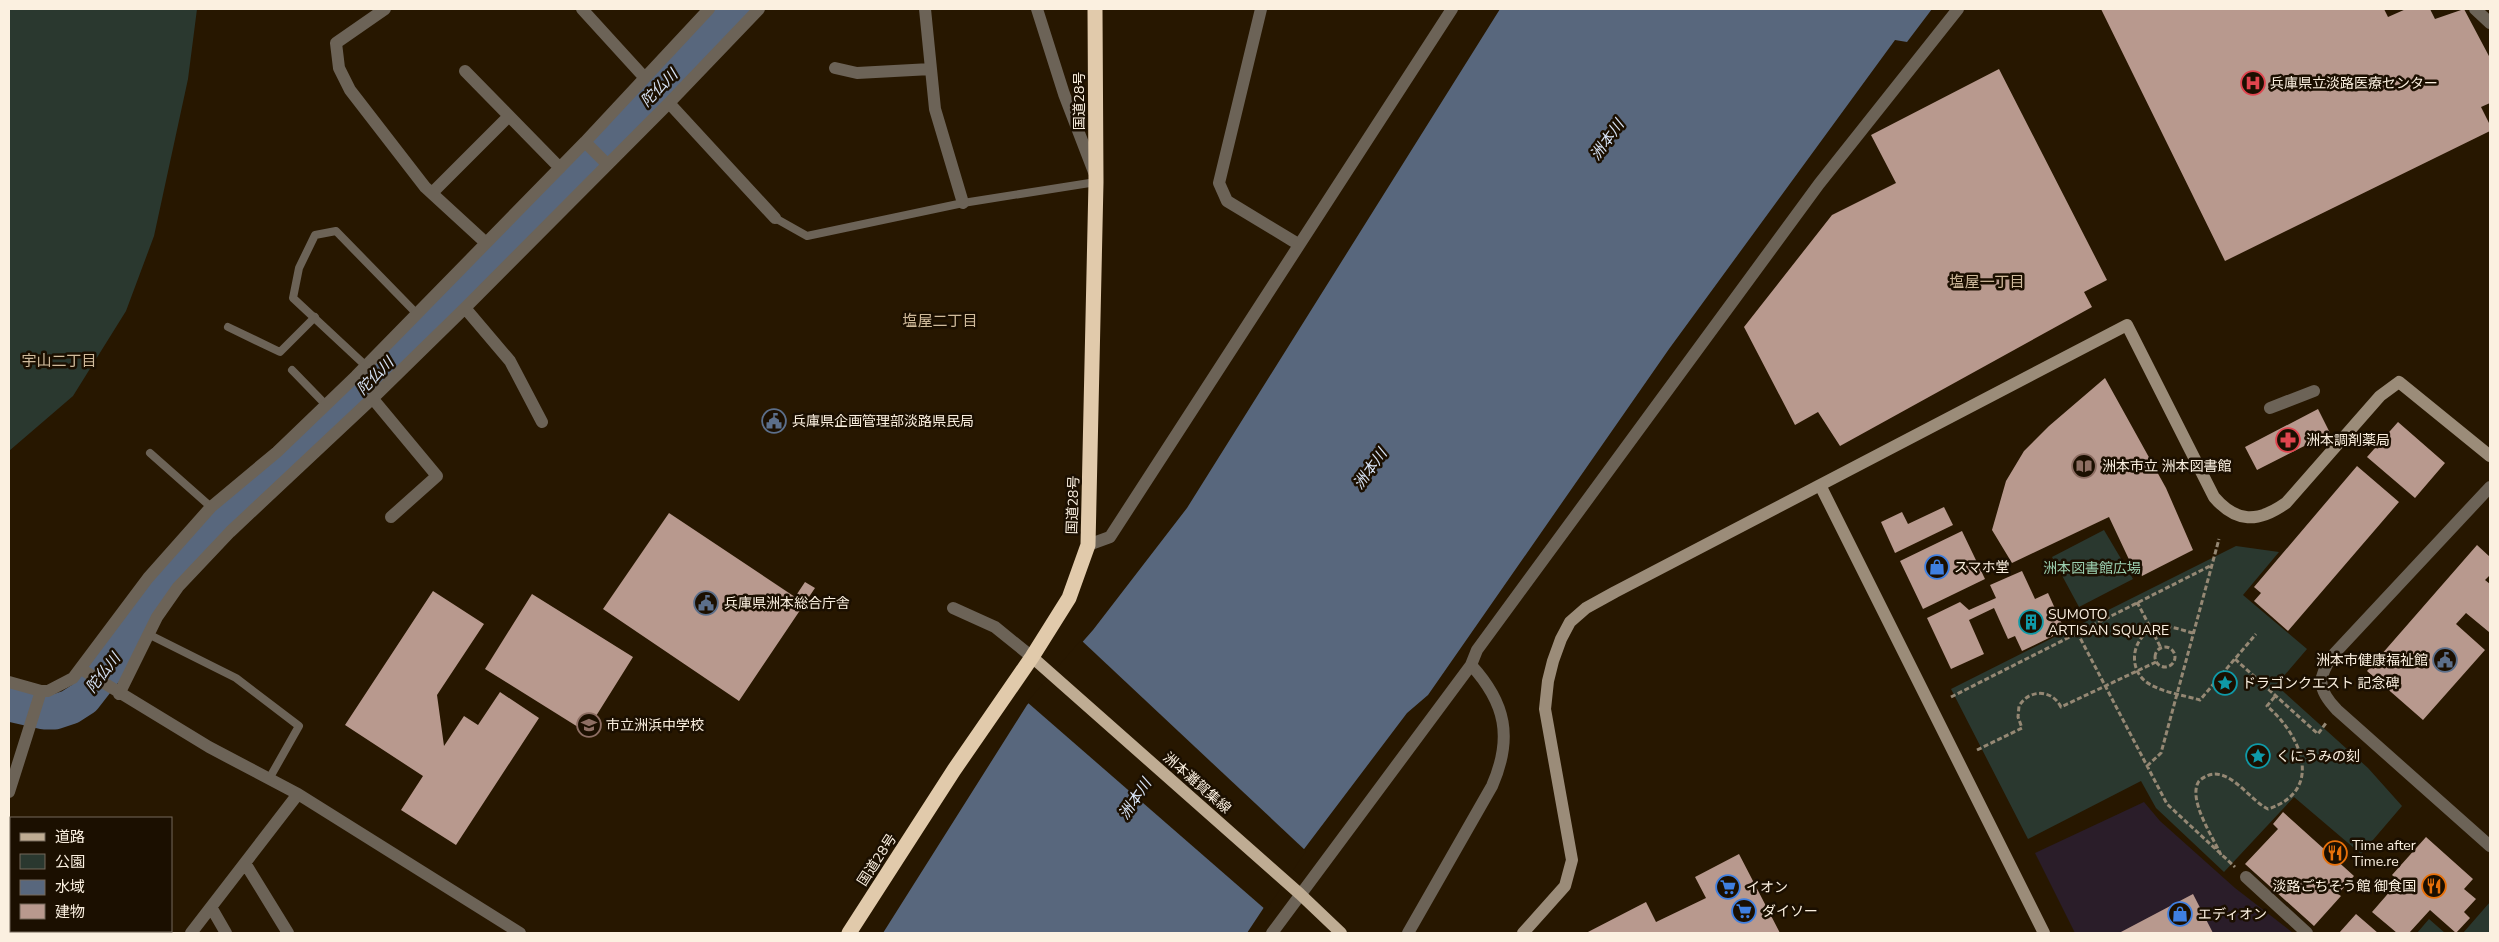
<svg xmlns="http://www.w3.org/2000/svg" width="2499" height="942" viewBox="0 0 2499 942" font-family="'Nunito Sans','Noto Sans JP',sans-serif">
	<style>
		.commercial { fill: #2a1d29 }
		.green { fill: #2a382f }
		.water { fill: #58677d }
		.pier { fill: #271700 }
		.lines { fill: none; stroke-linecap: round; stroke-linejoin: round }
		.river { stroke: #58677d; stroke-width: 35 }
		.building { fill: #b8998e }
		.path { stroke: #958874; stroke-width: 3; stroke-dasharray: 5 2.5; stroke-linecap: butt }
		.lane { stroke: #6c6357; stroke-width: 8 }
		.street { stroke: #6c6357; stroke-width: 12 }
		.secondary { stroke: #9b8c79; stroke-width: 12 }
		.primary { stroke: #bfac93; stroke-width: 12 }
		.highway { stroke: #e1caab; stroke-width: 15 }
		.labels { text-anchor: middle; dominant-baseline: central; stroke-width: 5; stroke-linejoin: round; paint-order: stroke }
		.poi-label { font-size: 14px; fill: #fbf0e0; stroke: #1b0f00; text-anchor: start }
		.street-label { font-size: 14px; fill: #fbf0e0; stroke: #1b0f00 }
		.park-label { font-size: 14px; fill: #9bcfaf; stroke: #1b0f00 }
		.water-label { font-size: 15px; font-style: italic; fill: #d8e4f6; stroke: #1b0f00 }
		.neighbourhood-label { font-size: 15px; fill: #d0bb9c; stroke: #1b0f00 }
	</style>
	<rect width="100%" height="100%" fill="#271700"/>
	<path class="commercial" d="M2144,802L2160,821L2235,888L2293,933H2075L2035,853Z"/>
	<path class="green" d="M9,9H197L188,79L154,236L126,311L73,396L9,451Z
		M2104,530L2133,579L2079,607L2052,557Z
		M2236,546L2279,552L2243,595L2307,649L2276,685L2368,768L2402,806L2361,854L2294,797L2224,872L2156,808L2141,781L2028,839L1951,689Z
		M2490,902V933H2463Z
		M2429,919L2445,933H2417Z"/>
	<path class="water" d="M1500,9H1932L1907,42L1895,40L1669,349L1428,695L1407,713L1292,865L1247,933H883L1027,705L1093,630L1187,508Z"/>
	<path class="pier" d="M1081,640L1306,851L1266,910L1027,702Z"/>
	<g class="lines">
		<path class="river" d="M9,704L44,712H55L70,707L84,698L123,648L148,602L220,520L347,405L736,9"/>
	</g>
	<path class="building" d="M2101,9H2384L2388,17L2406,9H2430L2435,19L2464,9L2490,58V103L2481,107L2490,125V131L2225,261Z
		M1999,69L2107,280L2084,292L2092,307L1840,446L1818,412L1795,425L1744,327L1832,215L1896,183L1871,135Z
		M2105,378L2166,488L2193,550L2142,576L2138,566L2133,568L2109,517L2012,563L1992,530L2006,481L2024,451L2049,426Z
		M2318,409L2330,433L2257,470L2245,447Z
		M2398,422L2445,463L2415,498L2367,457Z
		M2357,466L2399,502L2288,631L2254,601L2261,593L2254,587Z
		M1944,507L1953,525L1895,553L1881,522L1902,512L1908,524Z
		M669,513L795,597L805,582L815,588L739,701L603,609Z
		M1962,531L1985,579L1923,609L1900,561Z
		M2477,545L2490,557V575L2485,580L2490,584V631L2489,632L2466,613L2456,624L2485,650L2423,720L2367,671Z
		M2022,571L2035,599L2048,593L2062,624L2050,629L2053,636L2022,651L2015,636L2008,639L1994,608L1969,620L1984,654L1951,669L1927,618L1960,602L1969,610L1996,598L1990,585Z
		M433,591L484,624L437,695L444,746L464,716L478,725L500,692L539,718L456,845L401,810L423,776L345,725Z
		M532,594L633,657L586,732L485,669Z
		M2283,812L2354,876L2338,894L2341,896L2314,926L2245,864L2278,829L2273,824Z
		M2426,837L2473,879L2464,889L2476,899L2464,912L2470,918L2456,933L2430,910L2409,933H2397L2372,912L2399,881L2392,875Z
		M1739,854L1780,933H1586L1646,902L1656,922L1706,898L1695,877Z
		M2193,894L2213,933H2119Z
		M2356,914L2378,933H2339Z"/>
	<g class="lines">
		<path class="path" d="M2137,602L2161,648
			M2077,632L2167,804L2235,867
			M2193,633C2181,630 2168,624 2156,628C2133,635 2127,666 2145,681C2159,692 2183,695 2200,700L2256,634
			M2155 657a10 10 0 1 1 20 0a10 10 0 1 1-20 0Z
			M2235,659L2318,734L2326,723
			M1951,697L2212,565
			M1977,750L2022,728L2018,717L2019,706C2029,689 2052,689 2061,707L2156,662
			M2147,766L2161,753L2219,539
			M2221,855C2213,837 2187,799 2199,781C2225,758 2247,799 2268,809C2326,790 2300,734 2267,706L2276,695"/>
		<path class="lane" d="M775,218L807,236L963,203L1096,182
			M228,327L280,352L315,317
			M366,366L293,298L299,268L315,235L336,231L417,314
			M292,370L326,405
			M150,453L211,507
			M148,634L236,678L299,726L269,779"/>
		<path class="street" d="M385,9L336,43L339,68L350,90L425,187L486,243
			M582,9L644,77
			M925,9L935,109L963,203
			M1037,9L1064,94L1094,172
			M1261,9L1219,183L1227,201L1298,244
			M2475,9L2490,23
			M835,68L857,73L931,69
			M465,71L560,168
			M669,103L775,218
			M585,142L607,164
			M432,193L509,116
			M465,308L510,361L542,422
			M373,399L437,476L391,517
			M2270,408L2314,391
			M2490,487L2333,655C2317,678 2317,689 2337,710L2490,846
			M1088,545L1110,537L1452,9
			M953,608L995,627L1032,657
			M81,669L209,747L298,794L520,933
			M9,682L41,691H48L73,678L148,578L211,507L277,452L356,376L585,142L709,9
			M119,694L157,617L178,587L230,532L376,395L465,308L669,103L759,9
			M9,792L41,691
			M245,863L288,933
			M2246,877L2307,933
			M211,907L226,933
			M191,933L298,794
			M1272,933L1471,665L1477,650L1819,184L1958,9
			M1408,933L1492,786C1513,738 1506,703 1471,665"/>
		<path class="secondary" d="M1820,485L2044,933
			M1523,933L1565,886L1572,860L1545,709L1548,681L1553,661L1561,639L1570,622L1586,608L1615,592L2127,325L2214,497C2236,523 2258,523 2286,503L2380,396L2399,382L2490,456"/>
		<path class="primary" d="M1032,657L1300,894L1341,933"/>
		<path class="highway" d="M849,933L954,770L1032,657L1069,598L1088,545L1096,182L1095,9"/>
	</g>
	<defs>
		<g id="hospital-ring" transform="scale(1.25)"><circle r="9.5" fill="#1b0f00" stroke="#e0444e" stroke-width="1.5"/><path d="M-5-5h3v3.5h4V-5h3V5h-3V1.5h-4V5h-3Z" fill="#e0444e"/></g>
		<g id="civic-ring" transform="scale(1.25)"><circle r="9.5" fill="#1b0f00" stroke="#5c6f8a" stroke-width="1.5"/><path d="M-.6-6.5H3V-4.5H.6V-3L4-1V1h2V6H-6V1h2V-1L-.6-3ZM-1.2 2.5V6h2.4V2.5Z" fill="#5c6f8a"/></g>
		<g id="pharmacy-ring" transform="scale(1.25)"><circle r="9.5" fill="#1b0f00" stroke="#e0444e" stroke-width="1.5"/><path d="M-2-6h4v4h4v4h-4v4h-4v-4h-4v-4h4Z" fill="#e0444e"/></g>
		<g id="library-ring" transform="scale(1.25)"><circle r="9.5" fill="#1b0f00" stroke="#8d6e63" stroke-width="1.5"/><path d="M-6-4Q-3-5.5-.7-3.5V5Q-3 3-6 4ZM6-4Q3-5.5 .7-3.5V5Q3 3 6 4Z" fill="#8d6e63"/></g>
		<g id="shop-ring" transform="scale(1.25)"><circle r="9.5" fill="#1b0f00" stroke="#3f7fe0" stroke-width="1.5"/><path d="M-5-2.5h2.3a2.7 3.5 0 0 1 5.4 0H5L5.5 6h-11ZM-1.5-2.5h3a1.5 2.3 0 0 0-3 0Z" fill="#3f7fe0"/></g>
		<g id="building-ring" transform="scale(1.25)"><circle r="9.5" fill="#1b0f00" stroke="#0f9aa8" stroke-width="1.5"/><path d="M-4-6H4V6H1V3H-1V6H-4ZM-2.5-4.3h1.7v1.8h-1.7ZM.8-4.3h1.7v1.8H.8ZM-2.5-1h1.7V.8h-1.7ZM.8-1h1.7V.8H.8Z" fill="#0f9aa8"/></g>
		<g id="sight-ring" transform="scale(1.25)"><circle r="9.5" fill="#1b0f00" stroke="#0f9aa8" stroke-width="1.5"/><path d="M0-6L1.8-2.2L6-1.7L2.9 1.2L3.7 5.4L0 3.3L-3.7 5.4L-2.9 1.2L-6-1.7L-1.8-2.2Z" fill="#0f9aa8"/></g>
		<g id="school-ring" transform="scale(1.25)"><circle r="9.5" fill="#1b0f00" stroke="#8d6e63" stroke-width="1.5"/><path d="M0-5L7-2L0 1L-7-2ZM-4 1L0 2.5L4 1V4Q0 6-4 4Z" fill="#8d6e63"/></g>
		<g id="restaurant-ring" transform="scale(1.25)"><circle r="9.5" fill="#1b0f00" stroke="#e8710a" stroke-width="1.5"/><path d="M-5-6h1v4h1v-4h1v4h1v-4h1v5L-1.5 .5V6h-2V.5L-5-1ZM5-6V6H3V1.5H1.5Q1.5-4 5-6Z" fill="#e8710a"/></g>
		<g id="supermarket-ring" transform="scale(1.25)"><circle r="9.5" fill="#1b0f00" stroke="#3f7fe0" stroke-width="1.5"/><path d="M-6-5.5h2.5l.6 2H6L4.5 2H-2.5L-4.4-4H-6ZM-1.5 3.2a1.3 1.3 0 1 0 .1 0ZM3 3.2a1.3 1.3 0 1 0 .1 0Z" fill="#3f7fe0"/></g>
	</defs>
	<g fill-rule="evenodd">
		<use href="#hospital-ring" x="2253" y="83"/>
		<use href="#civic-ring" x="774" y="421"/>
		<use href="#pharmacy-ring" x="2288" y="440"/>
		<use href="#library-ring" x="2084" y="466"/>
		<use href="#shop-ring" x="1937" y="567"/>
		<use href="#civic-ring" x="706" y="603"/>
		<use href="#building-ring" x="2031" y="622"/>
		<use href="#civic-ring" x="2445" y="660"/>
		<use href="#sight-ring" x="2225" y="683"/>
		<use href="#school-ring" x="589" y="725"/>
		<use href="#sight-ring" x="2258" y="756"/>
		<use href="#restaurant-ring" x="2335" y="853"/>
		<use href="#restaurant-ring" x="2434" y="886"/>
		<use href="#supermarket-ring" x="1728" y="887"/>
		<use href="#supermarket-ring" x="1744" y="911"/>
		<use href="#shop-ring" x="2180" y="914"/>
	</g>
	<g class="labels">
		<g class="poi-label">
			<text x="2270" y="83">兵庫県立淡路医療センター</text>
			<text x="792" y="421">兵庫県企画管理部淡路県民局</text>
			<text x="2306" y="440">洲本調剤薬局</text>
			<text x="2102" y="466">洲本市立 洲本図書館</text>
			<text x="1954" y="567">スマホ堂</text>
			<text x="724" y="603">兵庫県洲本総合庁舎</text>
			<text x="2048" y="614">SUMOTO<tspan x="2048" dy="16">ARTISAN SQUARE</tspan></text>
			<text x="2428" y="660" text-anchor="end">洲本市健康福祉館</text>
			<text x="2242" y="683">ドラゴンクエスト 記念碑</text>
			<text x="606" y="725">市立洲浜中学校</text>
			<text x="2276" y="756">くにうみの刻</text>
			<text x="2352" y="845">Time after<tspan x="2352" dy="16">Time.re</tspan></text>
			<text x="2416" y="886" text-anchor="end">淡路ごちそう館 御食国</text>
			<text x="1746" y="887">イオン</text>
			<text x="1762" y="911">ダイソー</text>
			<text x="2198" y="914">エディオン</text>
		</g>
		<g class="street-label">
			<text transform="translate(1079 101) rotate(-90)">国道28号</text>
			<text transform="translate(1073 505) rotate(-88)">国道28号</text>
			<text transform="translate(1197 783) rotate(41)">洲本灘賀集線</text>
			<text transform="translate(877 860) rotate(-57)">国道28号</text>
		</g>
		<g class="park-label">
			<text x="2092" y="568">洲本図書館広場</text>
		</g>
		<g class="water-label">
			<text transform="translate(659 88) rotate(-45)">陀仏川</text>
			<text transform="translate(1607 140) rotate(-54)">洲本川</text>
			<text transform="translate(375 376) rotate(-45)">陀仏川</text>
			<text transform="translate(1370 469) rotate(-54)">洲本川</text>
			<text transform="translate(103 673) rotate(-52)">陀仏川</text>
			<text transform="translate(1135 799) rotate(-56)">洲本川</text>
		</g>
		<g class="neighbourhood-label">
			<text x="1987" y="282">塩屋一丁目</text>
			<text x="940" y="321">塩屋二丁目</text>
			<text x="59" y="361">宇山二丁目</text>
		</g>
	</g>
	<rect width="2499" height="942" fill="none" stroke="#fbf0e0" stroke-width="20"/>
	<rect x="10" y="817" width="162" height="115" fill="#1b0f00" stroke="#75695a"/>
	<rect x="20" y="833" width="25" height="8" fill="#bfac93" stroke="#75695a"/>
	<text x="55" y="842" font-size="15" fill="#fbf0e0">道路</text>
	<rect x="20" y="854" width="25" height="15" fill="#2a382f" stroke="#75695a"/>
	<text x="55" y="867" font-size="15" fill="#fbf0e0">公園</text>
	<rect x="20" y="880" width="25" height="15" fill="#58677d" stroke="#75695a"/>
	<text x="55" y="892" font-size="15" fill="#fbf0e0">水域</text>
	<rect x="20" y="904" width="25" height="15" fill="#b8998e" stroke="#75695a"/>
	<text x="55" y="917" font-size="15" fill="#fbf0e0">建物</text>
</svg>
